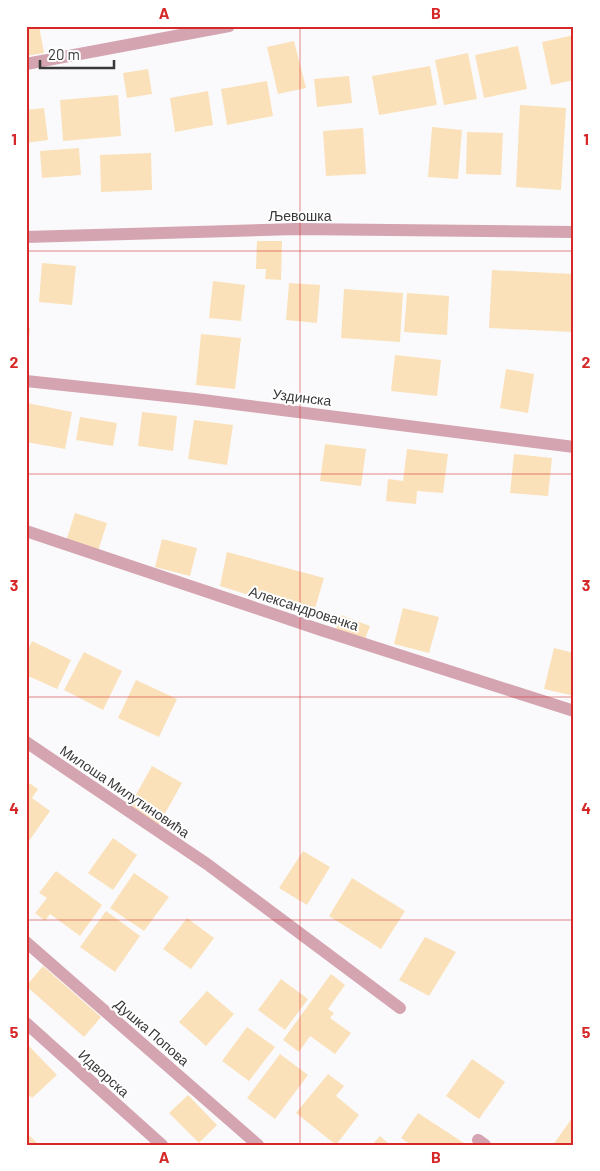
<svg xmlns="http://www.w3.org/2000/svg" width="600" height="1171" viewBox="0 0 600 1171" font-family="Barlow,sans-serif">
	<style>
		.building { fill: #fbe1b9 }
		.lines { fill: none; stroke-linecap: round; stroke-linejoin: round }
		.minor { stroke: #d5a4b1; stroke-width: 12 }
		.grid { fill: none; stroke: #d62828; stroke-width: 1; stroke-opacity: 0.55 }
		.labels { text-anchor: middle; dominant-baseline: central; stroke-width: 4; stroke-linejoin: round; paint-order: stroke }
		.street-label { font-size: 14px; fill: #39393a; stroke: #fff }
		.neatline { fill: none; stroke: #d62828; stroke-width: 2 }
		.grid-label { font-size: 16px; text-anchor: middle; font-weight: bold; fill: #d62828 }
	</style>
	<rect width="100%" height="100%" fill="#fafafc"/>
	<path class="building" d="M26,26H39L44,53L26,56Z
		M574,35V80L551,85L542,42Z
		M294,41L306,88L278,94L267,47Z
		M518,46L527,89L484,98L475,55Z
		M468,53L477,99L444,105L435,60Z
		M430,66L437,105L379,115L372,76Z
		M148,69L152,94L127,98L123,73Z
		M349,76L352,103L317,107L314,79Z
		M267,81L273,116L227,125L221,89Z
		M208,91L213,125L175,132L170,98Z
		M118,95L121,136L63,141L60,100Z
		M520,105L566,108L561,190L516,187Z
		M44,108L48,140L26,143V110Z
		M432,127L462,130L458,179L428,177Z
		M363,128L366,174L326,176L323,131Z
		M467,132L503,133L501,175L466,174Z
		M79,148L81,175L42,178L40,151Z
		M151,153L152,190L101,192L100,155Z
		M257,241H282L281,280L265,279L266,269H256Z
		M42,263L76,266L72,305L39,302Z
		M492,270L574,274V332L489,328Z
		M213,281L245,285L241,321L209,318Z
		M289,283L320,285L317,323L286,320Z
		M344,289L403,293L400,342L341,338Z
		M407,293L449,296L447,335L404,332Z
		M26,328H30L28,355H26Z
		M201,334L241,338L235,389L196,385Z
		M395,355L441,360L437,396L391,391Z
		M506,369L534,374L528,413L500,408Z
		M27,403L72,412L65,449L26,442Z
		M142,412L177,416L173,451L138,446Z
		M80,417L117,423L113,446L76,440Z
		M194,420L233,425L227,465L188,459Z
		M325,444L366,449L361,486L320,481Z
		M407,449L448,454L443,493L417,491L416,504L386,501L388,479L403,481Z
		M514,454L552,458L548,496L510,493Z
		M75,513L107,523L98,551L66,541Z
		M162,539L197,548L190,576L155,567Z
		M227,552L324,578L313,615L220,586Z
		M403,608L439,617L429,653L394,644Z
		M341,615L370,626L365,639L336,629Z
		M32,641L71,660L57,689L26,675V654Z
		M554,648L574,653V696L544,689Z
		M84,652L122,671L103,710L64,690Z
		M136,680L177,699L159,737L118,718Z
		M152,766L182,783L158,826L128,809Z
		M26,781L38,789L32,798L50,811L29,841L26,839Z
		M113,838L137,855L113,890L88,873Z
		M303,851L330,867L307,905L279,888Z
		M56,871L102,905L80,936L50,914L45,921L35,913L47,898L39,893Z
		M134,873L169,897L144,931L110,908Z
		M352,878L405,911L381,949L329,916Z
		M106,911L140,936L115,972L80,947Z
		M187,918L214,938L191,969L163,949Z
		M425,937L456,952L429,996L399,980Z
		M43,966L101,1017L84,1037L26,986Z
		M331,974L345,985L328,1009L334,1013L330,1018L351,1033L335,1054L310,1036L299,1052L283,1040Z
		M281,979L308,999L285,1030L258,1010Z
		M207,991L234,1014L206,1046L179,1022Z
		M247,1027L275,1047L249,1081L222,1061Z
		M26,1043L57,1075L32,1098L26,1092Z
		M280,1054L308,1075L275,1119L247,1098Z
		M472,1059L505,1082L479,1119L446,1096Z
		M328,1074L344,1086L336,1096L359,1115L336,1145L296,1113Z
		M188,1095L217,1125L199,1143L169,1113Z
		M418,1113L464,1143L463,1145H411L401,1138Z
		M572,1118L574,1119V1145H553Z
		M26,1132L39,1145H26Z
		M380,1136L390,1145H372Z"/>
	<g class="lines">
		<path class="minor" d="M26,64L229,26
			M26,237L296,229L574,232
			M26,381L195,399L574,447
			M26,531L321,630L574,711
			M26,742L207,864L400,1008
			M26,942L258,1145
			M26,1023L162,1145
			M478,1140L485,1145"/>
	</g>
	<path class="grid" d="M300,26V1145M26,251H574M26,474H574M26,697H574M26,920H574"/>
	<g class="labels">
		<g class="street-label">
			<text x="300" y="215">Љевошка</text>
			<text transform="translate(302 397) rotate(7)">Уздинска</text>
			<text transform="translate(304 608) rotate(18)">Александровачка</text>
			<text transform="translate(125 791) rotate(34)">Милоша Милутиновића</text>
			<text transform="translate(152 1032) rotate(41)">Душка Попова</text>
			<text transform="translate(104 1073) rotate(42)">Идворска</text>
		</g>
	</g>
	<rect width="600" height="1171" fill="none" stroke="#ffffff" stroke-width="55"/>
	<path d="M40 60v8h74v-8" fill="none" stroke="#39393a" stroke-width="2.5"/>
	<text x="48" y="60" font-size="15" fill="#39393a" stroke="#ffffff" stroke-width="4" paint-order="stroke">20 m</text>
	<rect x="28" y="28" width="544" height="1116" class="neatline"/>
	<g class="grid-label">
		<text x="164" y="19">A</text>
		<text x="436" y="19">B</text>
		<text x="14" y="145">1</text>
		<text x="586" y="145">1</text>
		<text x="14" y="368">2</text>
		<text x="586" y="368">2</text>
		<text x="14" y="591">3</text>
		<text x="586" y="591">3</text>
		<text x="14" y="814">4</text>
		<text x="586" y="814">4</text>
		<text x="14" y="1038">5</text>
		<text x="586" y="1038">5</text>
		<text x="164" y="1163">A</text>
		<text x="436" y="1163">B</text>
	</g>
</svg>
